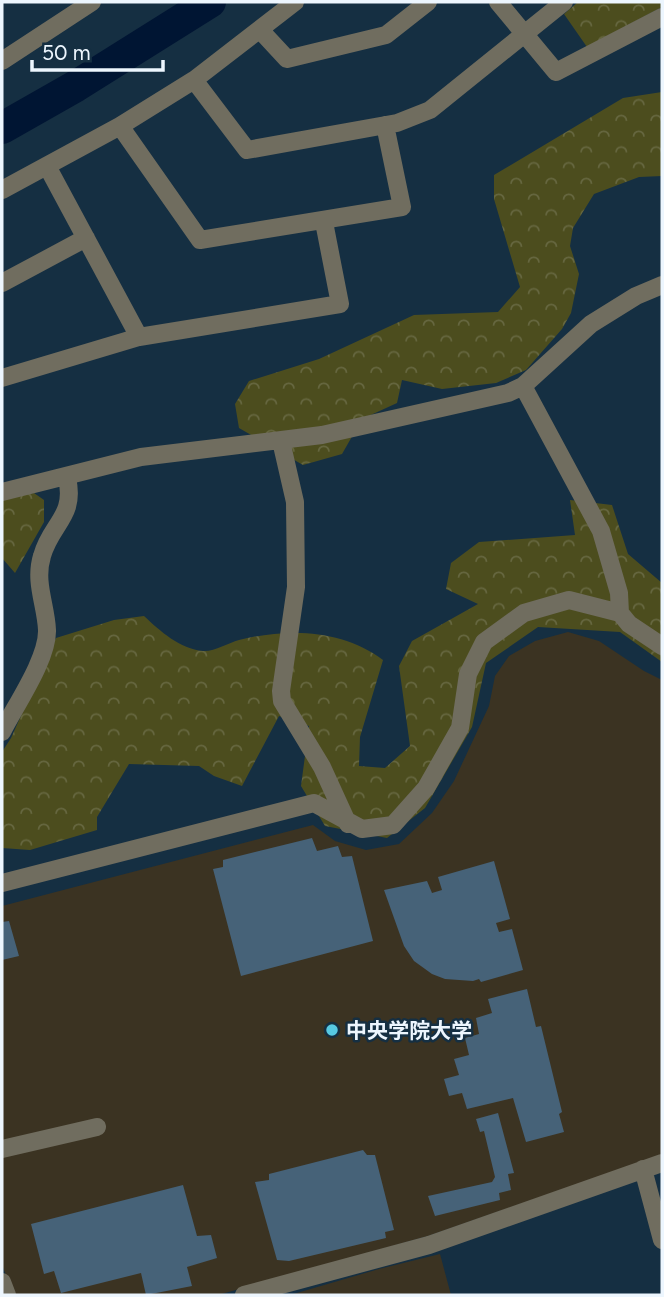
<svg xmlns="http://www.w3.org/2000/svg" width="664" height="1297" viewBox="0 0 664 1297" font-family="Figtree,'Noto Sans JP',sans-serif">
	<style>
		.education { fill: #3b3322 }
		.forest { fill: url(#forest-crowns) }
		.lines { fill: none; stroke-linecap: round; stroke-linejoin: round }
		.river { stroke: #001533; stroke-width: 32 }
		.building { fill: #466278 }
		.minor { stroke: #706d5f; stroke-width: 18 }
		.poi-dot { fill: #57c9e2; stroke: #152f42; stroke-width: 2.5 }
		.labels { text-anchor: middle; dominant-baseline: central; stroke-width: 5; stroke-linejoin: round; paint-order: stroke }
		.poi-label { font-size: 21px; font-weight: bold; fill: #edf6fe; stroke: #152f42; text-anchor: start }
	</style>
	<defs>
		<pattern id="forest-crowns" width="20" height="18" patternUnits="userSpaceOnUse" patternTransform="scale(1.75)"><rect width="20" height="18" fill="#4c4d1e"/><path d="M2 6a3 3 0 1 1 6 0M12 15a3 3 0 1 1 6 0" fill="none" stroke="#666740"/></pattern>
	</defs>
	<rect width="100%" height="100%" fill="#152f42"/>
	<path class="education" d="M568,632L599,641L644,671L662,680V1155L428,1236L218,1295H14L2,1265V906L313,825L335,841L366,850L399,844L432,813L454,781L489,706L495,676L509,656L535,641Z
		M440,1254L451,1295H290L379,1269Z"/>
	<path class="forest" d="M578,2H662V7L587,47L564,14Z
		M662,92V176L639,177L594,194L573,228L570,246L579,274L571,313L562,329L526,370L496,383L442,389L402,380L397,403L362,419L342,454L303,465L239,428L235,404L249,381L319,359L414,315L498,312L520,287L494,199V175L623,98Z
		M34,493L44,500V522L15,573L2,558V499Z
		M570,500L612,505L628,554L662,583V662L620,632L538,627L486,663L472,727L425,808L387,838L325,826L301,786L309,726L279,716L242,786L214,776L199,766L129,764L97,817V830L30,850L2,848V752L11,738L56,638L114,620L144,616C160,631 180,649 203,651C214,652 228,643 239,640C287,628 343,629 383,660L360,737L359,766L385,768L410,746L399,666L412,641L478,604L446,589L451,563L479,542L575,535Z"/>
	<g class="lines">
		<path class="river" d="M2,128L76,86L210,2"/>
	</g>
	<path class="building" d="M312,838L317,851L338,846L342,857L352,856L373,941L241,976L213,869L223,867V860Z
		M494,861L510,919L496,923L499,932L512,929L523,970L481,982L479,979L473,981L445,979L432,974L414,961L404,946L384,890L427,881L432,893L442,890L438,877Z
		M9,921L19,956L2,960V922Z
		M527,989L536,1027L541,1026L562,1112L559,1114L564,1132L526,1142L513,1098L467,1109L462,1093L449,1096L444,1079L459,1075L454,1059L469,1055L465,1038L479,1034L476,1018L492,1013L488,999Z
		M498,1113L514,1173L508,1174L511,1190L499,1193L500,1200L435,1216L428,1196L492,1182L495,1177L484,1131L480,1132L476,1119Z
		M363,1150L367,1155H375L394,1230L385,1232L386,1238L289,1261L277,1260L255,1182L269,1180V1174Z
		M183,1185L197,1236L211,1235L217,1258L187,1267L192,1286L146,1295L141,1273L61,1293L54,1271L44,1274L31,1224Z"/>
	<g class="lines">
		<path class="minor" d="M498,2L556,72L662,17
			M260,30L287,59L386,35L428,2
			M2,61L92,2
			M194,80L247,150L397,123L430,110L564,2
			M120,126L200,240L402,207L385,125
			M47,166L139,337
			M2,190L120,126L194,80L295,2
			M2,283L86,238
			M2,378L139,337L340,304L324,222
			M523,386L601,531L619,593L620,613L629,624L662,646
			M281,441L295,502L296,587L281,691L282,701L322,767L348,824
			M2,492L141,457L322,435L508,393L523,386L591,324L636,296L662,285
			M2,732C15,706 48,659 47,630C46,605 34,582 42,556C51,523 76,517 67,478
			M2,883L314,803L362,829L393,825L426,788L460,728L468,674L484,642L524,613L569,600L620,613
			M2,1149L97,1127
			M643,1169L662,1240
			M2,1282L7,1295
			M244,1295L429,1245L662,1163"/>
	</g>
	<circle class="poi-dot" cx="332" cy="1030" r="7"/>
	<g class="labels">
		<g class="poi-label">
			<text x="346" y="1030">中央学院大学</text>
		</g>
	</g>
	<rect width="664" height="1297" fill="none" stroke="#edf6fe" stroke-width="7"/>
	<path d="M32 60v10h131v-10" fill="none" stroke="#edf6fe" stroke-width="3.5"/>
	<text x="42" y="60" font-size="21" fill="#edf6fe" stroke="#152f42" stroke-width="5" paint-order="stroke">50 m</text>
</svg>
